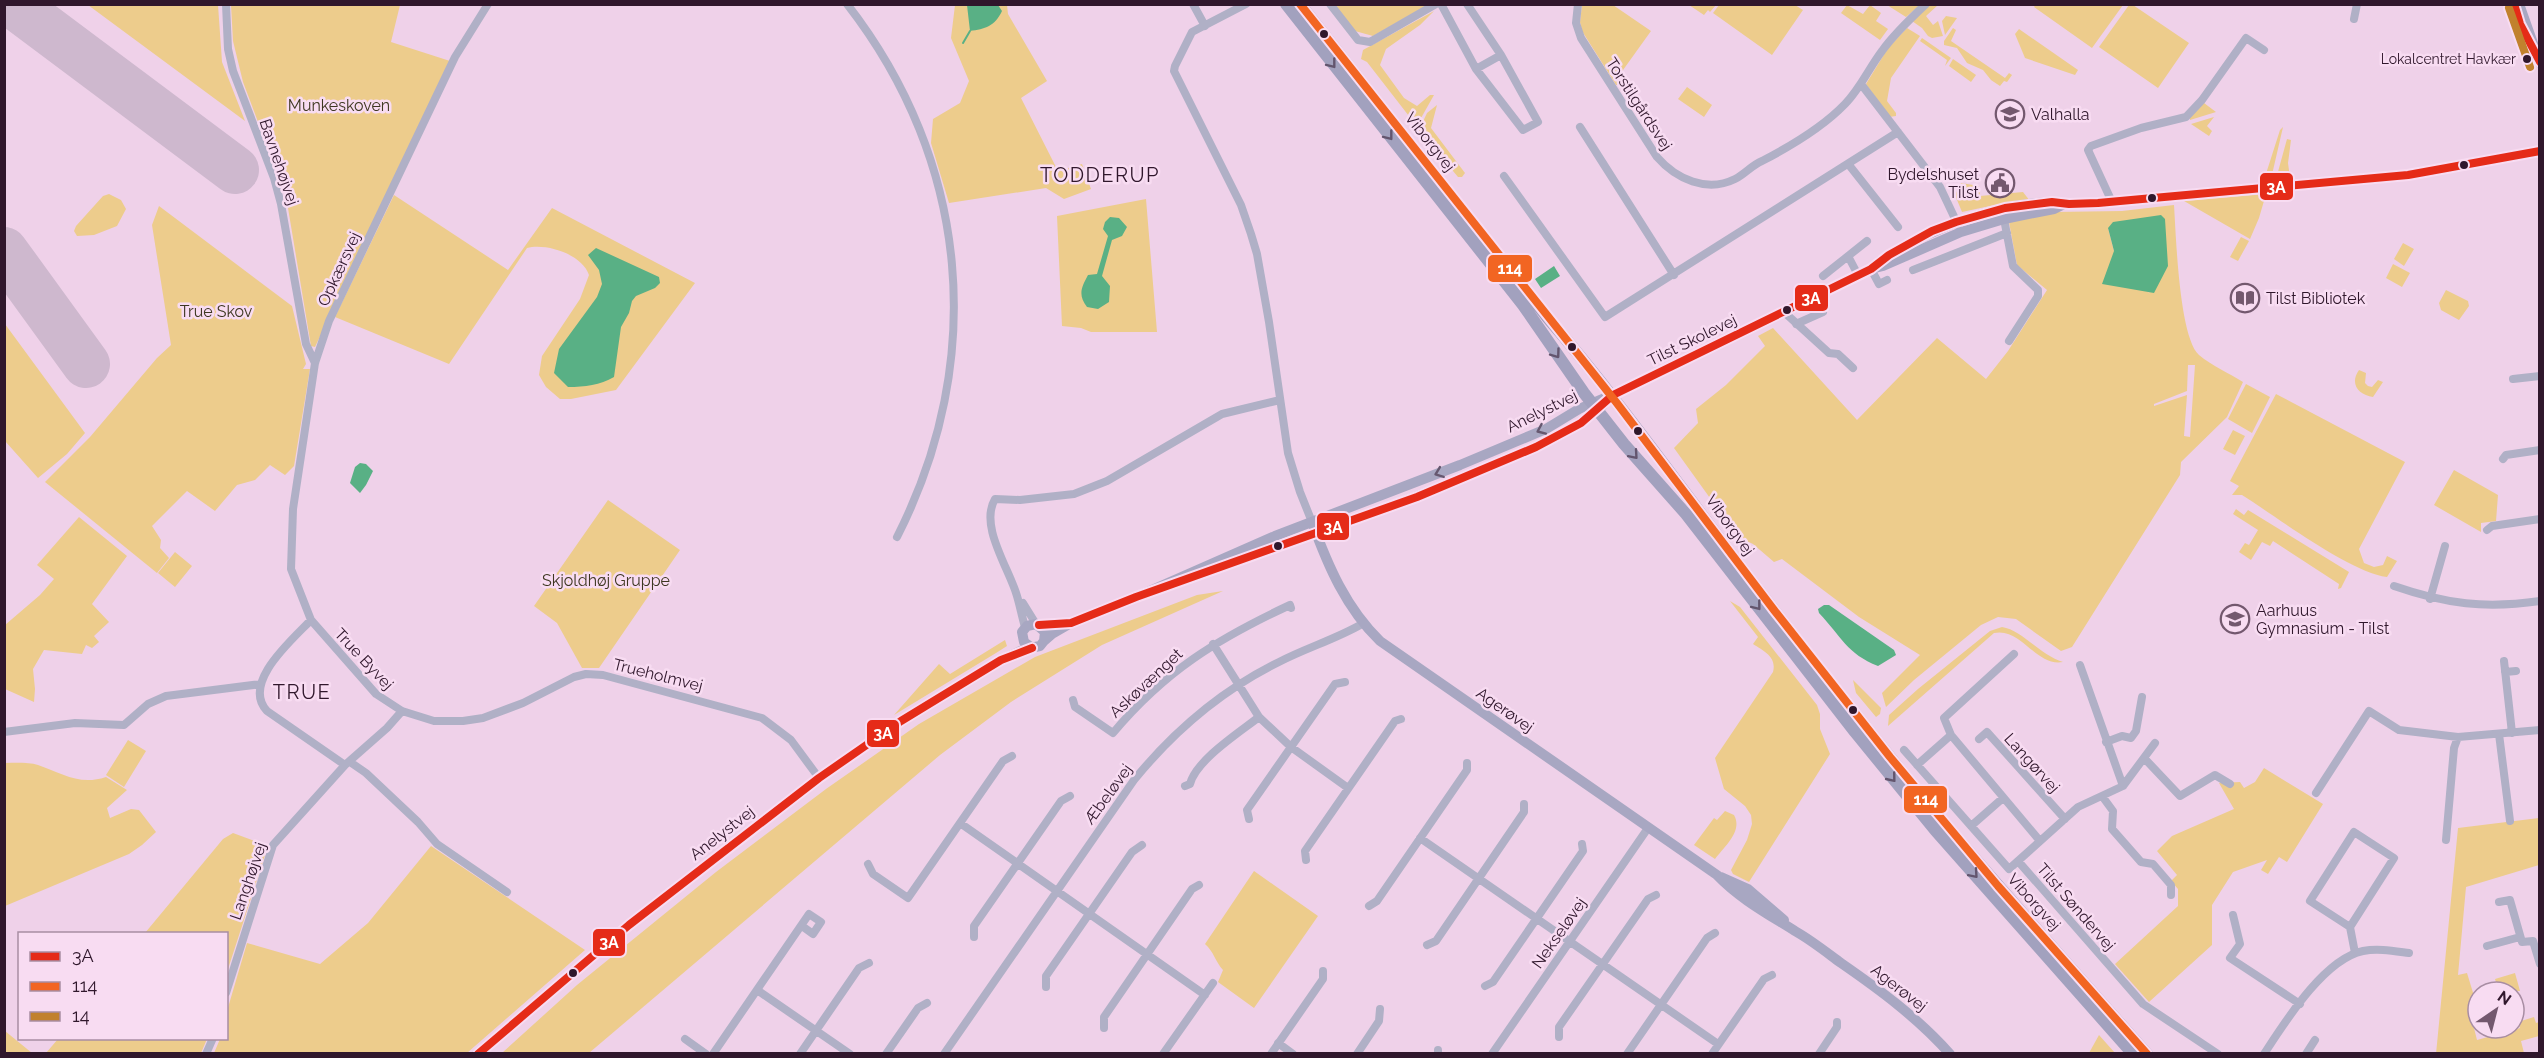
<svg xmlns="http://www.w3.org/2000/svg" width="2544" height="1058" viewBox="0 0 2544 1058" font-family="Raleway,sans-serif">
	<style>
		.green { fill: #edcc8c; fill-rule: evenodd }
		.water { fill: #59b085 }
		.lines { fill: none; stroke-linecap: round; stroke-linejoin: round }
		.stream { stroke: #59b085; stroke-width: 2 }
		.runway { stroke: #ceb8ce; stroke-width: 48 }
		.street { stroke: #b0b0c6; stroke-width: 8 }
		.secondary { stroke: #a8a7c2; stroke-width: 10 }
		.primary { stroke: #a2a1be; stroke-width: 12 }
		.bus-1-casing { stroke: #f8dcf2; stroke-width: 12 }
		.bus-2-casing { stroke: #f8dcf2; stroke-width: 12 }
		.bus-3-casing { stroke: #f8dcf2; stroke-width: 12 }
		.bus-1 { stroke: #e52b18; stroke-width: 8 }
		.bus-2 { stroke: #f26522; stroke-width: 8 }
		.bus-3 { stroke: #c1812d; stroke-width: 8 }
		.oneway { stroke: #63556e }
		.oneway2 { stroke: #665870 }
		.bus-dot { fill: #30172c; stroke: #f8dcf2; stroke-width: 2 }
		.labels { text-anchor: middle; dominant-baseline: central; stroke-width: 5; stroke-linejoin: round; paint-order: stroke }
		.bus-label { font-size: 14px; fill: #30172c; stroke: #f8dcf2; text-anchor: end }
		.street-label { font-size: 16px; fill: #30172c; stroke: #f8dcf2 }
		.park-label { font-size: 16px; fill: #3e3721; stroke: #f8dcf2 }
		.poi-label { font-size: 16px; fill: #30172c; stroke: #f8dcf2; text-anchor: start }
		.quarter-label { font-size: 20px; letter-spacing: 1.5px; fill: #30172c; stroke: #f8dcf2 }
		.line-badge { stroke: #f8dcf2; stroke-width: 2 }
		.badge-label { font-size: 16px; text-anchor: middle; font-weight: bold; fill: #fff }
	</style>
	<rect width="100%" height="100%" fill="#efd1e9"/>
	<path class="green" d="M2036,4H2123V5L2092,48L2034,7Z
		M88,5H218L222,62L245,121Z
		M231,5H400L391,42L450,61L315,347L311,346L286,196L243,82L233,41Z
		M955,5H1007L1008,14L1047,81L1021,98L1058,171L1082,164L1091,189L1064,199L1046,188L949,203L931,143L933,119L960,103L969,81L951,38Z
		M1335,5H1428L1373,36L1355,31Z
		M1582,5H1613L1651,31L1618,77L1623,81L1620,85H1616L1582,31L1580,22Z
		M1689,5H1716L1710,12L1708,10L1704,15Z
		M1719,5H1795L1803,10L1772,55L1713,13Z
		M1847,5L1863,14L1870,5L1881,13L1876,21L1888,29L1880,40L1841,13Z
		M1887,5L1908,6L1920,5L1906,17Z
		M1930,5H1938L1926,16L1933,25L1938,21L1943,36L1932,38L1928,36L1922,28L1912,21Z
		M2129,5H2133L2189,43L2158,88L2099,47Z
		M1434,11L1420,25L1386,49L1380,65L1404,98L1417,106L1430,95H1434L1416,127L1412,128V120L1367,62L1361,59L1363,50Z
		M1946,16L1957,18L1945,35L1942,21Z
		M1907,28L1920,36L1891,78L1887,101L1896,113V116L1889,117L1866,84L1888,48Z
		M1953,28L1956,30L1951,41L2005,78L2009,73L2012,75L2007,82L2004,81L2000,86L1991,80L1983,70L1967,63L1957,48L1944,45V41Z
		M2019,29L2078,70L2075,75L2025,58L2015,34Z
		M1922,38L1951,58L1945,66L1947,60L1920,41Z
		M1953,59L1976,75L1971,82L1949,66Z
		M1687,87L1712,105L1704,117L1678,99Z
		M2204,103L2216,112L2190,120V117Z
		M1437,105L1431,128L1465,173L1462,177H1458L1419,130L1427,113Z
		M2214,117L2207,126L2212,131L2209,136L2191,124Z
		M2283,127L2271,179L2264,180L2280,130Z
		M2287,139L2291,140L2288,163L2290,178L2276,179Z
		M1961,183L1979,186L1980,196L2023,192L2030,201L2004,203L1962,212L1955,195Z
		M109,194L121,200L126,209L117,226L94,235L77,236L74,231L76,226L103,196Z
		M2266,194L2259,218L2250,239L2184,201Z
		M394,195L508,270L552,208L695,283L616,390L571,399H560L546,387L539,375L542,356L580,299L589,275C582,254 546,243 527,248L449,364L335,317Z
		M1146,199L1157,332H1091L1081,328L1062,326L1057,216Z
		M2174,205C2176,235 2179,337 2199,355C2212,366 2229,373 2243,382L2227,417L2181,462L2180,475L2072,647L2061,651L2016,619L1998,617L1981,625L1914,680L1886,707L1882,693L1920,655L1859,617L1782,559L1774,562L1753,544L1738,537L1674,448L1698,423L1696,409L1726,385L1765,346L1758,336L1773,328L1857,420L1937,338L1986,379L2008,351L2047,290L2017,265L2009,222L2054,212L2122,211ZM2108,228L2150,294L2114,251ZM2188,365H2195L2190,437L2184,436L2187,395L2154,406V404L2187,391Z
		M159,206L292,306L306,364L303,369H310L294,466L285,475L270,465L255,480L237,485L215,511L187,491L152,526L161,540L160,548L169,558L157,573L45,482L90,437L157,358L171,345L152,225Z
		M2241,237L2249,241L2238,261L2230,257Z
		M2403,243L2414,249L2404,266L2394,259Z
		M2393,264L2410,273L2402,287L2386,278Z
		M2446,290L2468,301L2469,306L2459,320L2441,310L2439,303Z
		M5,324L85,433L67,454L38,478L5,441Z
		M2359,370L2366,373L2365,383L2368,386L2372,387L2378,380L2383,382L2373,397C2359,395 2349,384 2359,370Z
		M2246,384L2270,397L2252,433L2228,419Z
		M2276,394L2405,462L2359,549L2364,563L2374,567L2383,565L2387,556L2397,561L2387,577C2349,572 2277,517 2242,495H2232L2239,486L2230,481Z
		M2233,430L2245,436L2235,455L2223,449Z
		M2454,470L2498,495L2496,521L2481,523V532L2434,505Z
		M608,500L680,550L599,668H582L557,623L534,606Z
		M2236,509L2244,515L2248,510L2349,572L2341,588L2338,589L2339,584L2273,541L2270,546L2262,542L2251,560L2239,552L2245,543L2249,545L2258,530L2233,514Z
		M79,517L127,556L92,604L109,622L94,636L99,642L92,648L86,645L82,654L44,650L33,669L35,689L34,702L5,689V625L40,595L54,579L37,565Z
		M175,552L192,566L175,587L158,573Z
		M1223,591L1102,645L1011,702L940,755L589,1053H502L577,985L716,872L826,789L919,724L1035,657L1197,595Z
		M1730,601L1740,607L1817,705L1820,714V729L1830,754L1749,882L1733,874L1731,870L1747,840L1752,824L1751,815L1745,806L1724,789L1715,758L1773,672C1777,657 1764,651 1753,644L1758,637Z
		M2002,627C2022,630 2040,655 2063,662C2036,667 2021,627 1994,633L1888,726L1889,715L1918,689L1990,631Z
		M1005,640L1007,646L996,653L894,715L939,664L950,674Z
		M1853,680L1881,708L1880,714L1876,717L1856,693Z
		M128,740L146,751L124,787L106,775Z
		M5,763C15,763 28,762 38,765C62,773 79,786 106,777L127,790L107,808L110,818L131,809L139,810L156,832L142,845L129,854L5,906Z
		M2264,768L2323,804L2287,862L2279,857L2268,874L2261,870L2267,860L2233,872L2212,905V945L2149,1002L2115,964L2178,906V889L2171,881L2177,875L2157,851L2172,836L2234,809L2219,783L2240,782L2244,788L2255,782Z
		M1725,811L1734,815C1743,831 1725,846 1715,859L1694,845L1714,818L1717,820Z
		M2539,818V865L2466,887L2458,975L2467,973L2478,1009V1027L2474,1028L2477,1040L2520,1028L2518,1022L2534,1017L2536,1023L2539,1022V1036L2521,1041L2524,1053L2436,1054L2458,828Z
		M233,833L268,846L227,972L226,934L145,933L223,839Z
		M431,846L585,950L467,1053H214L220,1039L226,1038L227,1011L247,943L320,964L368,923Z
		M1254,871L1318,916L1254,1008L1218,982L1223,970C1215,961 1214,952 1205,944Z
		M2515,973L2520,991L2499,992L2495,979Z
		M5,1031L32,1053H5Z
		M2099,1035L2115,1053H2089Z
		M58,1039H207L201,1053H46Z"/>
	<path class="water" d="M967,5H998L1002,11C995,26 985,29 970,31Z
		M2161,215L2165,219L2168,266L2154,293L2102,284L2114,251L2108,228L2113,222Z
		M1110,217L1119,218L1127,227L1122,236L1112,240L1102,276L1110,286L1109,302L1098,309L1087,307C1078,295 1081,288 1088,275L1097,274L1108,236L1103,229L1105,222Z
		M596,248L659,277L660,283L655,288L636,296L632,301L629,313L621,327L614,377C600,385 585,387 568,387L554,373L559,349L597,297L602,284L599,270L588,255Z
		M1554,266L1560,276L1541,288L1535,279Z
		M360,463L366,464L373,471L366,485L360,493L350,483L355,467Z
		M1824,605H1829L1894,650L1896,655L1878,666C1847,654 1841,636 1819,613L1818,609Z"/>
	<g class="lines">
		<path class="stream" d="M963,43L970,31"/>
		<path class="runway" d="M13,4L235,170
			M4,251L86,364"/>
		<path class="street" d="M226,4L228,49L233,71L274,178L281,204L306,344L315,363
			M488,4L455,57L329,321L315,363L293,509L291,569L311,620L376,694L402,711L434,721H463L483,718L523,703L574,677L586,674L603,675L762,718L791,740L819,778
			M847,4C970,162 987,360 897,537
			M1193,4L1205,26
			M1246,4L1192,32L1175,66L1174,71L1241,205L1251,234L1257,254L1269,322L1288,453L1300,492L1312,522
			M1330,4L1358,40L1370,42L1436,4
			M1441,4L1476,69L1523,130L1538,122L1501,55L1467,4
			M1578,4L1576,23L1581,38L1657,157C1676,179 1707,193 1735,179C1745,174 1752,165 1762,161C1791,146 1822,128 1845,104C1860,89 1869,68 1882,51C1894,34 1911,18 1926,4
			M2354,19L2357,4
			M1476,69L1501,55
			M1861,84L1940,187L1958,225
			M1580,127L1674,275
			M1849,165L1898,227
			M1504,176L1605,317L1898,132
			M2112,202L2088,150L2091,146L2141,128L2186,117L2202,100L2246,38L2264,50
			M2004,219L2013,266L2038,290V296L2009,341
			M1848,256L1858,275
			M1871,269L1879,284L1887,280
			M1913,270L2007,233
			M1823,276L1867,241
			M1784,312L1829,353L1838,354L1853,368
			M1796,324L1823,312
			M2513,379L2540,376
			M2503,459L2506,455L2540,450
			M2487,530L2492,526L2540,519
			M2394,586C2446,604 2485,609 2540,601
			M2430,599L2445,546
			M1023,603L1036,624
			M311,620C292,640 241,683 267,711L345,765L387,728L402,711
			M1025,627C1022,617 1020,606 1017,596C1009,568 979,526 995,499L1020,500L1074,494L1107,481L1222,414L1280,400
			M1213,644L1259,717L1291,747L1348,788
			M2014,654L1944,718L1951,735L2040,841
			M2504,661L2512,733
			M2080,665L2123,786
			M2505,672L2516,671
			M1073,700L1075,707L1113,733C1165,671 1217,639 1290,605L1291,608
			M4,732L75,723L124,725L148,704L166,696L261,684
			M2499,734L2510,821
			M1979,739L1987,732L2065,819
			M2106,742L2122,736L2131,738L2136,731L2142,697
			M1904,750L2009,869L2078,807L2123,786L2155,743
			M2145,759L2180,796L2215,775L2230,784
			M350,762L366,773L418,822L437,844L507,892
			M1917,765L1951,735
			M1185,786L1190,784C1196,760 1240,732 1259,717
			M2316,793L2369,711L2399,730L2458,737L2540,730
			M2102,796L2113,811L2112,829L2141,862L2153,864L2171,885V895
			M1249,819L1247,810L1335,684L1345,682
			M960,823L1205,995
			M1971,826L2003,798
			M1420,838L1718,1044
			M2446,840L2454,748L2458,737
			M1306,860L1305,851L1395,721L1401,719
			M2018,861L2143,1004L2218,1054
			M868,864L873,874L908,898L1003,761L1012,756
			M2499,902L2510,900L2522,942L2533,941L2540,964
			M1369,906L1377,901L1467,770V763
			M2233,915L2240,944L2230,958L2300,1004
			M2350,927L2394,858L2354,832L2310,901L2350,927L2355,953
			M974,937V926L1061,801L1070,796
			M1427,945L1436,941L1524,812V804
			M2487,946L2520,937
			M1485,986L1493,982L1583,851L1582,844
			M1046,987V976L1132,852L1142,845
			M757,990L850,1054
			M226,993L273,845L345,765
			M1104,1028V1017L1192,889L1199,885
			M1559,1037V1027L1648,899L1656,895
			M685,1039L706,1054
			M1278,1043L1293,1054
			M206,1054L213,1038
			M713,1054L809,914L821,922L813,934L802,926
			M800,1054L859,968L869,963
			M886,1054L918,1008L927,1003
			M944,1054L1134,780C1174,731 1222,690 1279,662C1306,648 1336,639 1362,624
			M1163,1054L1213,983
			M1271,1054L1323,979V971
			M1357,1054L1379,1021L1380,1009
			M1438,1054V1050
			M1492,1054L1648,828
			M1627,1054L1707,938L1715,933
			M1712,1054L1764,979L1772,975
			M1819,1054L1837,1027V1022
			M2264,1054C2285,1022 2324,959 2363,951C2378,948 2394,951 2409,953
			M2306,1054L2315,1040"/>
		<path class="secondary" d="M2519,4L2540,63
			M1880,261C1930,229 1992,204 2052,202C2057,202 2061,204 2066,204C2076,205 2088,203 2098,203L2408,175L2540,151
			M1312,522C1328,566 1346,608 1380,641L1717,875C1740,899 1768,914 1795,931C1811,940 1826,952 1841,963C1880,990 1918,1018 1950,1054
			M1204,573C1300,537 1397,507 1491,466C1530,449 1572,434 1603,405
			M1044,641L1052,634L1071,623L1136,597L1275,536L1460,465L1546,429L1579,409L1630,387L1871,269L1883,266L1961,232L2004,219L2054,209L2064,204
			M1721,877L1748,889L1784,920
			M477,1054L629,925L819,778L901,721L1001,660L1025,649L1040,646L1044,641L1045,632L1036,624L1027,626L1022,632L1024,642L1031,647"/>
		<path class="primary" d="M1286,4L1523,305L1584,393L1624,444L1686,514L1855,732L1935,830L2133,1054
			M1300,4L1547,317C1611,391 1667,469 1726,547C1768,603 1811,658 1855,713C1947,831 2048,942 2147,1054"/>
		<g class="bus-1-casing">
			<path id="bus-1" d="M2514,4L2520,24L2540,62
				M1039,625L1071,623L1136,597L1417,497L1536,447L1581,423L1613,395L1871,269L1889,255L1932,231L1956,222L2005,208L2052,202L2069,204L2098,203L2408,175L2540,151
				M478,1054L629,925L819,778L901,721L1001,660L1032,648"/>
		</g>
		<g class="bus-2-casing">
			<path id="bus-2" d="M1300,4L1616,402L1774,610L1890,757L1998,886L2147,1054"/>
		</g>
		<g class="bus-3-casing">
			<path id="bus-3" d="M2509,8L2530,67"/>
		</g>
		<use href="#bus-1" class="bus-1"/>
		<use href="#bus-2" class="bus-2"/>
		<use href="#bus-3" class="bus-3"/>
	</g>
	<defs><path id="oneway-chevron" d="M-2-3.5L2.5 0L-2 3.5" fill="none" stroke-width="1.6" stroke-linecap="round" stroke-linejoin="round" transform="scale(1.5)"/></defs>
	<g class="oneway">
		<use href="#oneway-chevron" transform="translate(1332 64) rotate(52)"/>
		<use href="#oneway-chevron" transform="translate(1389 136) rotate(52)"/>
		<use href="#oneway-chevron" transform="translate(1556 354) rotate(54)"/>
		<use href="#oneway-chevron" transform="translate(1634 455) rotate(49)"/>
		<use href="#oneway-chevron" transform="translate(1757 606) rotate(52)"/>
		<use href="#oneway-chevron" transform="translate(1892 778) rotate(51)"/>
		<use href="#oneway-chevron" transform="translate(1974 874) rotate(49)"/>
	</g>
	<g class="oneway2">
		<use href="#oneway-chevron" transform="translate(1541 430) rotate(156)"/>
		<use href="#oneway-chevron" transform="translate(1439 473) rotate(159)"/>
	</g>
	<defs>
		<g id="school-ring" transform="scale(1.5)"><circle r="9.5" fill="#f8dcf2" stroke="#73586e" stroke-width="1.5"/><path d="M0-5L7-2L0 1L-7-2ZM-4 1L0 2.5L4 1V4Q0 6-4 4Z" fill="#73586e"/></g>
		<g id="civic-ring" transform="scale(1.5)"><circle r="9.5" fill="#f8dcf2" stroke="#73586e" stroke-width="1.5"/><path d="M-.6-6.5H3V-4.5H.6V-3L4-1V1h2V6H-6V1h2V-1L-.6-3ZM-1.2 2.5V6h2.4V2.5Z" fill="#73586e"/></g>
		<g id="library-ring" transform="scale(1.5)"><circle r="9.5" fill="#f8dcf2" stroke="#73586e" stroke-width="1.5"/><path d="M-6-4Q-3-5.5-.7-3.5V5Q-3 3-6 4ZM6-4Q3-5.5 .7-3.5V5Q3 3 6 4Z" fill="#73586e"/></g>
	</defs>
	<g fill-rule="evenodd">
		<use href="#school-ring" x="2010" y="114"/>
		<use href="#civic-ring" x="2000" y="183"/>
		<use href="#library-ring" x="2245" y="298"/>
		<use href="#school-ring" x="2235" y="619"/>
	</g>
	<g class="bus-dot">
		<circle cx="1324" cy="34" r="5"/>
		<circle cx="2527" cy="59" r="5"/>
		<circle cx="2464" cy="165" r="5"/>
		<circle cx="2152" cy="198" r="5"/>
		<circle cx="1787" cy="310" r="5"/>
		<circle cx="1572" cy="347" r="5"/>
		<circle cx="1638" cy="431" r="5"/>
		<circle cx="1278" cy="546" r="5"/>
		<circle cx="1853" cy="710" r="5"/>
		<circle cx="573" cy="973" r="5"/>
	</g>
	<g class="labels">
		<g class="bus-label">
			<text x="2516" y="59">Lokalcentret Havkær</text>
		</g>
		<g class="street-label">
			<text transform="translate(1639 104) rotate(57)">Torstilgårdsvej</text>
			<text transform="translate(1430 142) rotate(52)">Viborgvej</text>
			<text transform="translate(279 162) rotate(71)">Bavnehøjvej</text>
			<text transform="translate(339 269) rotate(-65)">Opkærsvej</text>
			<text transform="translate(1692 340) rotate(-26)">Tilst Skolevej</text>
			<text transform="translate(1542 411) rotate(-26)">Anelystvej</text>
			<text transform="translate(1730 525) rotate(54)">Viborgvej</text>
			<text transform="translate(364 659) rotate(47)">True Byvej</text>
			<text transform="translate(658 675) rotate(14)">Trueholmvej</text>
			<text transform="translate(1146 683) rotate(-43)">Askøvænget</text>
			<text transform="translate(1505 710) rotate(35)">Agerøvej</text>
			<text transform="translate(2032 763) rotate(48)">Langørvej</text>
			<text transform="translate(1108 794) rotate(-54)">Æbeløvej</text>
			<text transform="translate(722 833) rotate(-38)">Anelystvej</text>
			<text transform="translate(248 881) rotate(-71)">Langhøjvej</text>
			<text transform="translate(2034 902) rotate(48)">Viborgvej</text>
			<text transform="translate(2076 907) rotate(49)">Tilst Søndervej</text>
			<text transform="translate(1559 933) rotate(-55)">Nekseløvej</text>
			<text transform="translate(1899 988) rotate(38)">Agerøvej</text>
		</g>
		<g class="park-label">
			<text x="339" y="105">Munkeskoven</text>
			<text x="216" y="311">True Skov</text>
			<text x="606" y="580">Skjoldhøj Gruppe</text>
		</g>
		<g class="poi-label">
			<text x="2031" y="114">Valhalla</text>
			<text x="1979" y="174" text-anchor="end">Bydelshuset<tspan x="1979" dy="18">Tilst</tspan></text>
			<text x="2266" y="298">Tilst Bibliotek</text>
			<text x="2256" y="610">Aarhuus<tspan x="2256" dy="18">Gymnasium - Tilst</tspan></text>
		</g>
		<g class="quarter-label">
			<text x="1100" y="175">TODDERUP</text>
			<text x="302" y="692">TRUE</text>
		</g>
	</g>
	<g class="line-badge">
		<rect x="2259" y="172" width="35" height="29" rx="6" fill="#e52b18"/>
		<rect x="1487" y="254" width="46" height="29" rx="6" fill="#f26522"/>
		<rect x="1794" y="284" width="35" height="28" rx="6" fill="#e52b18"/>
		<rect x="1316" y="512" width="34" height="29" rx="6" fill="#e52b18"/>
		<rect x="866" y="719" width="34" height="29" rx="6" fill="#e52b18"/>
		<rect x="1903" y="785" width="45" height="29" rx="6" fill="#f26522"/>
		<rect x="592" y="928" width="34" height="29" rx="6" fill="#e52b18"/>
	</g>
	<g class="badge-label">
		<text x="2276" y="193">3A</text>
		<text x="1510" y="274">114</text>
		<text x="1811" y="304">3A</text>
		<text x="1333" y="533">3A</text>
		<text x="883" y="739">3A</text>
		<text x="1926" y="805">114</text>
		<text x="609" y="948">3A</text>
	</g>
	<rect width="2544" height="1058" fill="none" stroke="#30172c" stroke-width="12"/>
	<rect x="18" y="932" width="210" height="108" fill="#f8dcf2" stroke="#a88da3" stroke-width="1.5"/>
	<rect x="30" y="952" width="30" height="9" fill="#e52b18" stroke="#a88da3" stroke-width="1.5"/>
	<text x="72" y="962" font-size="18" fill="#30172c">3A</text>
	<rect x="30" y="982" width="30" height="9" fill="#f26522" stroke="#a88da3" stroke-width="1.5"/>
	<text x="72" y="992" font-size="18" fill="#30172c">114</text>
	<rect x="30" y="1012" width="30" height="9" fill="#c1812d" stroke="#a88da3" stroke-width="1.5"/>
	<text x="72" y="1022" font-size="18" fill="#30172c">14</text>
	<g transform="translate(2496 1010) rotate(35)"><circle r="28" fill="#f8dcf2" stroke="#a88da3" stroke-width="1.5"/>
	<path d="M0-4.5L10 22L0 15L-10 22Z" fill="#73586e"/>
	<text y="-9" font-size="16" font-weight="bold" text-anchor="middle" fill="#30172c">N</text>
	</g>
</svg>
